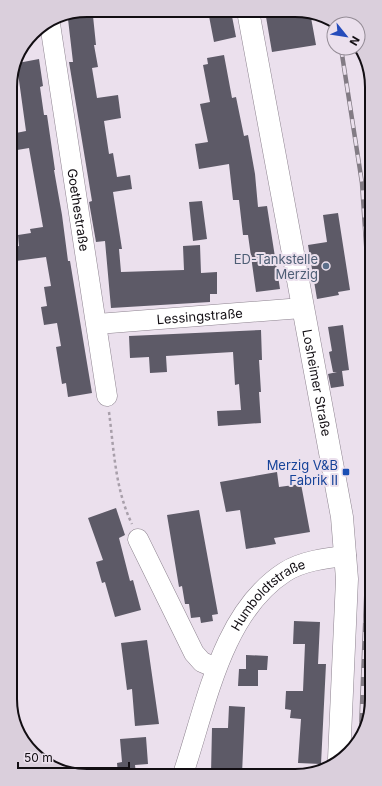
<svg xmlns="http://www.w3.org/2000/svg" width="382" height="786" viewBox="0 0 382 786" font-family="Inter,sans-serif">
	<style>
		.building { fill: #5d5a67 }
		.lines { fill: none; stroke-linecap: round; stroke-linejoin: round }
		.minor-casing { stroke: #8d838f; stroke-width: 21 }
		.major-casing { stroke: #8d838f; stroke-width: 23 }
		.path { stroke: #a89faa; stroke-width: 2.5; stroke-dasharray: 3 3; stroke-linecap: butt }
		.minor { stroke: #fff; stroke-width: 20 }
		.major { stroke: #fff; stroke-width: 22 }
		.rail-casing { stroke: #827b84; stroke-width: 4.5 }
		.rail { stroke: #ebe0ed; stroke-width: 3; stroke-dasharray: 9; stroke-linecap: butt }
		.service-dot { fill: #5c6f8a; stroke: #ebe0ed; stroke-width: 1.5 }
		.transit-dot { fill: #1a4fb4; stroke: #ebe0ed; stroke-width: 1.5 }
		.labels { text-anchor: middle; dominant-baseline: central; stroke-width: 4; stroke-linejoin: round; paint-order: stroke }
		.street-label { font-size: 13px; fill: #120e13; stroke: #ebe0ed }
		.service-label { font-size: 13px; fill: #4e5e75; stroke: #ebe0ed; text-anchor: end }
		.transit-label { font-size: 13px; fill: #164399; stroke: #ebe0ed; text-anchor: end }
		.rim { fill: none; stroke: #120e13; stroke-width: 2 }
	</style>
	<rect width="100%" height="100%" fill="#ebe0ed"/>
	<path class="building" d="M208,11H231L236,37L214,42Z
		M265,11L310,12L316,45L272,52Z
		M93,16L96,45H94L98,67L92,68L97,98L118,95L121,118L104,121L109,154L113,153L117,177L130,175L132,189L113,192L122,249H119L121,272L184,270L183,246L200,245L201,273L217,272V294H210V302L111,308L105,241L96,242L89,202L92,201L69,62H73L68,19Z
		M224,55L232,98L236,97L244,136L248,135L255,174L258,207L267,206L280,289L256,292L248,235H243L239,200H233L229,164L199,169L195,144L208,142L200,104L210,102L203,65L208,64L207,58Z
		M39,59L43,86L40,87L44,115H47L55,170H54L62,215L68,261H70L92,393L68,397L66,383L62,384L56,347L61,346L57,323L44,325L41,307L47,306L44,287L51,286L46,257L16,261L14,247L19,246L18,235L31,233L30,229L43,227L29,148L11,151V134L26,131L17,66L18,63Z
		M202,201L207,239L193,241L189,202Z
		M338,213L350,290L338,292L339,295L317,299L308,245L327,242L323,215Z
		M343,325L349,370L342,371L344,386L331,388L328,374L337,372H333L329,352L332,351L328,327Z
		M261,330L262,360H259L261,392H259L261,423L218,426L217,411L241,410L239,384L235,385L233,352L166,356L167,372L150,373L149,357L130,358L129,336Z
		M277,472L279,487L301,484L310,532L274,538L276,544L246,549L240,510L226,512L220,482Z
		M116,508L125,535L119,538L130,581L133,580L141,610L115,617L105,582L102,583L96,562L103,560L88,518Z
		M199,510L218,614L212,615L213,621L201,623L200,617L191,618L189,604H185L182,586L179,587L167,515Z
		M294,621L320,622L318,664H326L321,764L298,763L301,719L290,718L291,710L285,709L286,691H303L305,644H293Z
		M147,640L159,724L135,726L132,689L127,690L121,643Z
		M246,655L268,656L267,670H258V686H238L239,669H246Z
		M229,706L245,707L242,774H211L212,728H228Z
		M146,737L148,764L135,765L136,774H118L117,763L122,762L120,739Z"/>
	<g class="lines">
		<g class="minor-casing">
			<g id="minor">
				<path id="s1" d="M50,24L107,396"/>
				<path id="s2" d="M97,324L302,308"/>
				<path d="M138,539L194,653L202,662L216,668"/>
				<path id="s3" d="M183,774C206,707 221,613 285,572C302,561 326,558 346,556"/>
			</g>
		</g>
		<g class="major-casing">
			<g id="major">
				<path id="s4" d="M248,11L342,517L347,579L339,759"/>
			</g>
		</g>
		<path class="path" d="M109,412C114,450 115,489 132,524"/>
		<use href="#minor" class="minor"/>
		<use href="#major" class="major"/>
		<g class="rail-casing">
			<path id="rail" d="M341,48L362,183L370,303
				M361,731L371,473"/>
		</g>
		<use href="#rail" class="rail"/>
	</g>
	<circle class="service-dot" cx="326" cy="266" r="4"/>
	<rect class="transit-dot" x="342" y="468" width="8" height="8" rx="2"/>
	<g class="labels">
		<g class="street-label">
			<text stroke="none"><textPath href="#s1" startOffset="188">Goethestraße</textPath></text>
			<text stroke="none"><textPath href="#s2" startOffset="103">Lessingstraße</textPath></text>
			<text stroke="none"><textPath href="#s4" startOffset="378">Losheimer Straße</textPath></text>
			<text stroke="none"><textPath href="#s3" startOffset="203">Humboldtstraße</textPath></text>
		</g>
		<g class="service-label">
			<text x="318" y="259">ED-Tankstelle<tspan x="318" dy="15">Merzig</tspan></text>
		</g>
		<g class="transit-label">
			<text x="338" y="465">Merzig V&amp;B<tspan x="338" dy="15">Fabrik II</tspan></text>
		</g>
	</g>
	<path d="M0 0H382V786H0ZM87 17H295A70 70 0 0 1 365 87V699A70 70 0 0 1 295 769H87A70 70 0 0 1 17 699V87A70 70 0 0 1 87 17Z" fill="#dacfdc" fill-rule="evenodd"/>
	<path class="rim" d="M87 17H295A70 70 0 0 1 365 87V699A70 70 0 0 1 295 769H87A70 70 0 0 1 17 699V87A70 70 0 0 1 87 17Z"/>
	<g transform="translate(346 36) rotate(120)"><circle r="19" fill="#ebe0ed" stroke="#948c96"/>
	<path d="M0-3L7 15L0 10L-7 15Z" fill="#264cbb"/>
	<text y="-6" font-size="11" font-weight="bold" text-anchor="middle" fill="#120e13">N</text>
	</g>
	<path d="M18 762v6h111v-6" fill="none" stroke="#120e13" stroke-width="2"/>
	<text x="24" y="762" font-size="12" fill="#120e13" stroke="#ebe0ed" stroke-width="3" paint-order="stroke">50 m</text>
</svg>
